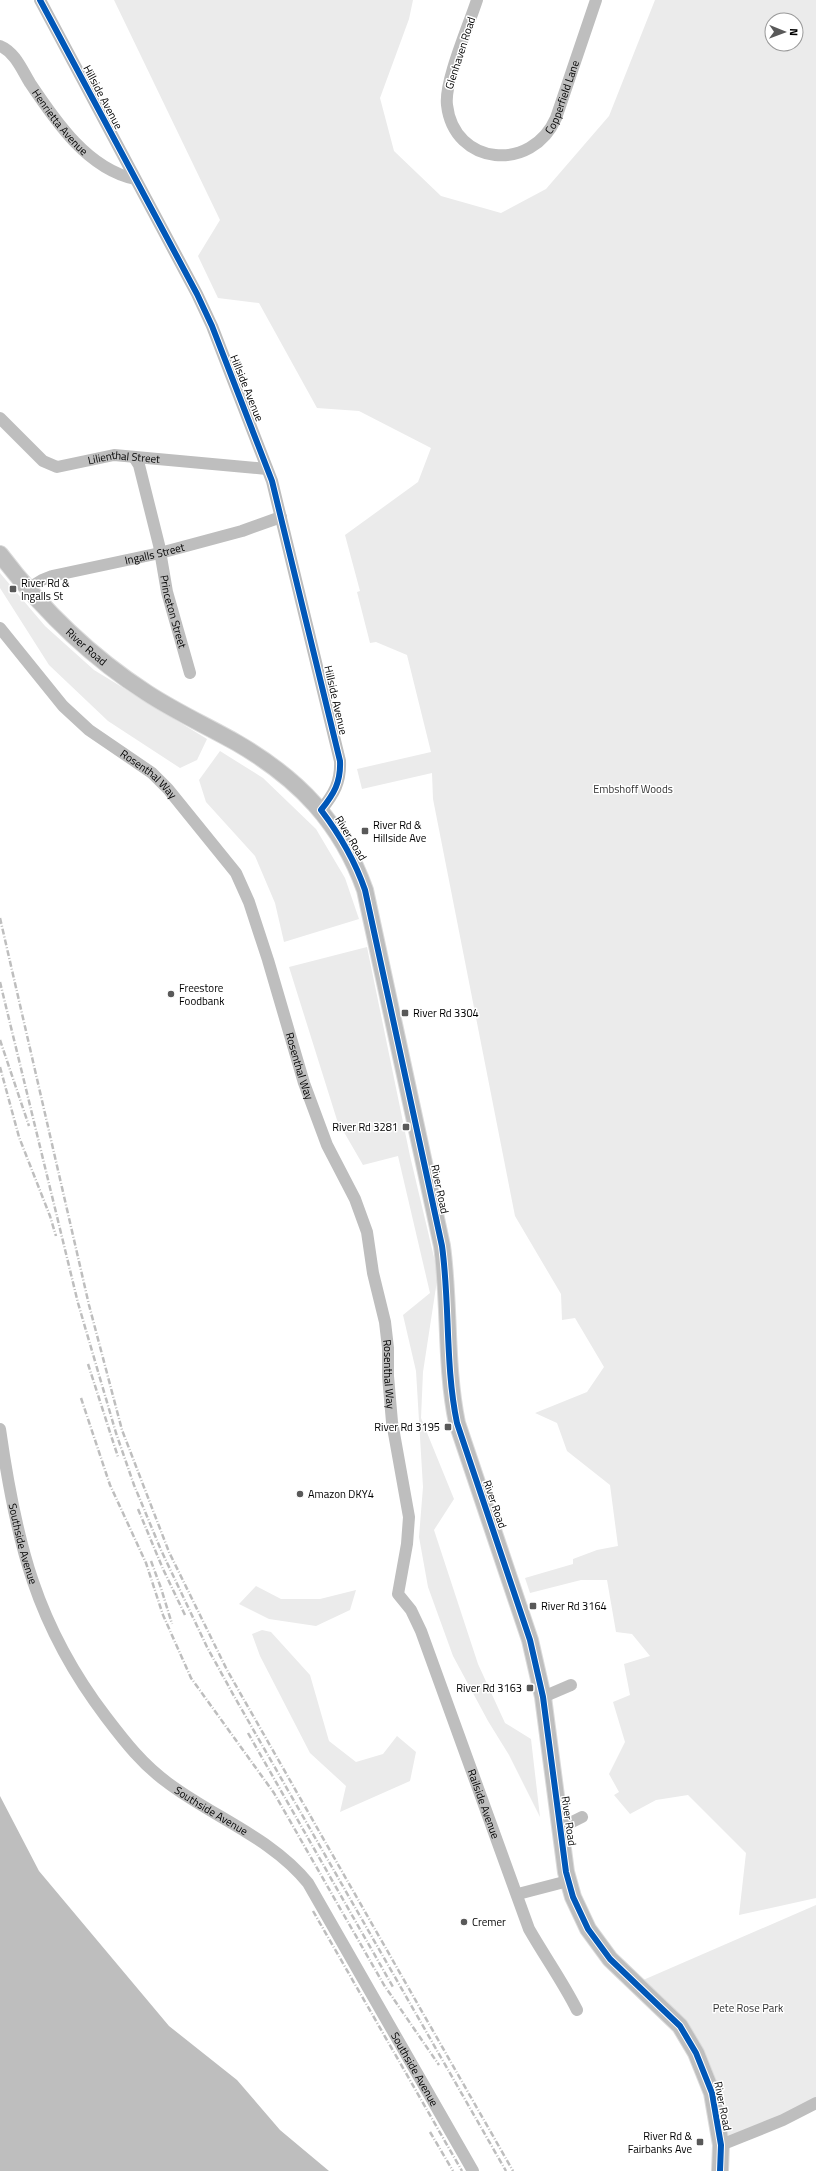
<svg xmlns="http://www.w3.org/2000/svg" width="816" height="2171" viewBox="0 0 816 2171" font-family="'Titillium Web',sans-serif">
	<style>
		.green { fill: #ebebeb; fill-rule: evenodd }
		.water { fill: #bebebe }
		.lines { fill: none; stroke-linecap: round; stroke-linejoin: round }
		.major-casing { stroke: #dbdbdb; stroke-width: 18 }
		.minor { stroke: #bebebe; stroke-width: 12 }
		.major { stroke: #bebebe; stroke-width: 16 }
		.rail { stroke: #bebebe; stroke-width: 2.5; stroke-dasharray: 6 2 1 2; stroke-linecap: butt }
		.cycleway-casing { stroke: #fff; stroke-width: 8 }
		.cycleway { stroke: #0057b8; stroke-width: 6 }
		.poi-dot { fill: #595959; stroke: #fff; stroke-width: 1.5 }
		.labels { text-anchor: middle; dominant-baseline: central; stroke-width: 3; stroke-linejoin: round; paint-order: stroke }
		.street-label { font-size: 11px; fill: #000; stroke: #fff }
		.poi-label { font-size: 11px; fill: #000; stroke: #fff; text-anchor: start }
		.park-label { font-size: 11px; fill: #323232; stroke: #fff }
	</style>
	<rect width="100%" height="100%" fill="#fff"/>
	<path class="green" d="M114,0H413L409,19L380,98L394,151L441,196L501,213L546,189L609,116L655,0H816V1898L739,1915L746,1853L688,1795L656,1800L630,1814L614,1795L619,1792L609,1774L625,1742L613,1702L630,1695L624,1664L650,1656L632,1634L616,1632L607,1580H581L530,1593L525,1578L573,1564V1559L597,1550L618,1546L610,1485L567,1451L557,1423L535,1413L587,1392L604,1367L575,1318L562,1320L561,1294L515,1216L433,799L432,773L362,789L357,769L431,752L407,655L376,642L370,643L357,592L360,591L345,535L418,482L431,448L359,411L317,408L259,303L218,298L198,256L220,220ZM772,20H796V44H772Z
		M0,573L45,626L94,670L207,739L197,760L180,768L108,721L49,665L0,588Z
		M220,751L263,778L316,829L345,878L359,919L284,942L275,903L255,856L206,802L199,780Z
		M367,947L410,1156L438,1274L423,1372L421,1418L454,1499L434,1530L478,1664L505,1723L531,1739L540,1817L509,1755L488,1721L453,1656L428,1587L419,1537L423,1487L416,1371L403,1315L430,1293L398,1156L363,1165L337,1120L289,967Z
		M256,1586L281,1599H320L356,1590L350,1610L316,1626L269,1619L239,1604Z
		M262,1630L271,1632L310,1675L329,1741L356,1762L383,1754L397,1736L416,1752L410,1781L340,1812L346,1786L310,1753L260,1656L252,1634Z
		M816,1905V2103L721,2145L696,2053L634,1984Z"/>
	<path class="water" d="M0,1796L39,1871L169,2026L237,2080L280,2130L329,2171H0Z"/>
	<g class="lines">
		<g class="major-casing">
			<g id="major">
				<path id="s8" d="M0,554C40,607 91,657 147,693C176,712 207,726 237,743C299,779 341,823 365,890L442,1246C450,1304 445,1365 457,1423L530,1640L543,1697L566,1872L573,1897L588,1929L610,1959L680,2026L696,2053L712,2093L721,2145L720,2171"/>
			</g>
		</g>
		<g class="minor">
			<path d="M40,0L197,294L212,326L272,481L340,761C341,782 334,794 321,810"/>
			<path id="s1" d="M477,0C469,25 444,82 447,105C454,166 532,173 556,118L596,0"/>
			<path id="s2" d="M0,46C15,52 22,70 30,83C56,122 88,169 135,179"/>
			<path id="s3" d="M0,418L43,461L57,467L114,455L267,469"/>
			<path id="s4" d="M134,457L139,465L159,545L167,592L190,673"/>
			<path id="s5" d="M29,588L42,580L52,576L160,553L242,531L281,517"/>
			<path id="s6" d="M0,628L63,706L89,730L152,773L168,789L236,873L249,902L268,960L304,1083L327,1145L355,1199L367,1232L373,1273L385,1322L388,1348V1376L392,1422L409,1517L407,1544L398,1594L411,1610L421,1631L529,1929C545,1957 563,1982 577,2010"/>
			<path id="s7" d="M0,1429C16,1542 36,1625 106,1717C125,1742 143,1765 168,1783C213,1817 272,1838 308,1883L473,2171"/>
			<path d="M543,1697L571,1685"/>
			<path d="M560,1828L582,1817"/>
			<path d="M518,1894L568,1881"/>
			<path d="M721,2145L783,2120L816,2103"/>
		</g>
		<use href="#major" class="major"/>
		<path class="rail" d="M0,918L89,1305L122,1430L169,1552L227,1670L513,2171
			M0,982L78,1303L116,1433L134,1485L161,1550L207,1647L234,1696L506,2171
			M0,1040L29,1126
			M0,1067L19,1137L50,1216L56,1236
			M88,1364L118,1457
			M81,1398L110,1485L146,1563L163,1615L191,1678L274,1793L384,1985L439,2065
			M138,1509L163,1569L185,1615
			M151,1561L161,1588L172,1624
			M248,1733L393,1987
			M313,1911L462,2171
			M430,2132L453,2171"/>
		<g class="cycleway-casing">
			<path id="cycleway" d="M40,0L197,294L212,326L272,481L340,761C341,782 334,794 321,810C340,835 355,861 365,890L442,1246C450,1304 445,1365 457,1423L530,1640L543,1697L566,1872L573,1897L588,1929L610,1959L680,2026L696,2053L712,2093L721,2145L720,2171"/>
		</g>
		<use href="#cycleway" class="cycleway"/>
	</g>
	<g class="poi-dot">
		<rect x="9" y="585" width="8" height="8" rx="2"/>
		<rect x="361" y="827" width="8" height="8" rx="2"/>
		<circle cx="171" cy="994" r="4"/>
		<rect x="401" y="1009" width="8" height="8" rx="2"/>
		<rect x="402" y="1123" width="8" height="8" rx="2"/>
		<rect x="444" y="1423" width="8" height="8" rx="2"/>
		<circle cx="300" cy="1494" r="4"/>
		<rect x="529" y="1602" width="8" height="8" rx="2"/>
		<rect x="526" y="1684" width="8" height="8" rx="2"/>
		<circle cx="464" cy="1922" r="4"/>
		<rect x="696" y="2138" width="8" height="8" rx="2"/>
	</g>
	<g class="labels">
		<g class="street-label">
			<text transform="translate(460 53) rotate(-72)">Glenhaven Road</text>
			<text stroke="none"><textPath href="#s1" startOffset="283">Copperfield Lane</textPath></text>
			<text transform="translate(103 97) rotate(62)">Hillside Avenue</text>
			<text stroke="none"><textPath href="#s2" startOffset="98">Henrietta Avenue</textPath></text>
			<text transform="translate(247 388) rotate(68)">Hillside Avenue</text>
			<text stroke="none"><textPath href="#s3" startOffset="144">Lilienthal Street</textPath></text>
			<text stroke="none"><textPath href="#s5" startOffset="131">Ingalls Street</textPath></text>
			<text stroke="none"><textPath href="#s4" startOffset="160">Princeton Street</textPath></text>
			<text stroke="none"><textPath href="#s8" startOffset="127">River Road</textPath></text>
			<text transform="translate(336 700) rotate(77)">Hillside Avenue</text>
			<text stroke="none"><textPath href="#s6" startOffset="210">Rosenthal Way</textPath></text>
			<text transform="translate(351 838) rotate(59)">River Road</text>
			<text stroke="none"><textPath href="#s6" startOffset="546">Rosenthal Way</textPath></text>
			<text transform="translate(440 1189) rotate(78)">River Road</text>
			<text stroke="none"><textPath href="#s6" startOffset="870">Rosenthal Way</textPath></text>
			<text transform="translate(495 1504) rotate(71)">River Road</text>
			<text stroke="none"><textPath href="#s7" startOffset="117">Southside Avenue</textPath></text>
			<text stroke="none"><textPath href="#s6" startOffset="1320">Railside Avenue</textPath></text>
			<text stroke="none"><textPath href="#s7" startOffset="453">Southside Avenue</textPath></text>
			<text transform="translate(569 1821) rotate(82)">River Road</text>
			<text stroke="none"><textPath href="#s7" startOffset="789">Southside Avenue</textPath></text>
			<text transform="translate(723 2106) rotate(79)">River Road</text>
		</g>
		<g class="poi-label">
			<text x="21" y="583">River Rd &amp;<tspan x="21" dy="13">Ingalls St</tspan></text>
			<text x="373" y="825">River Rd &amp;<tspan x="373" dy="13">Hillside Ave</tspan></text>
			<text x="179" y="988">Freestore<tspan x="179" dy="13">Foodbank</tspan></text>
			<text x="413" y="1013">River Rd 3304</text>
			<text x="398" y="1127" text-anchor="end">River Rd 3281</text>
			<text x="440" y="1427" text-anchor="end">River Rd 3195</text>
			<text x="308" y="1494">Amazon DKY4</text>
			<text x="541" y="1606">River Rd 3164</text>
			<text x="522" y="1688" text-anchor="end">River Rd 3163</text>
			<text x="472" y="1922">Cremer</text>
			<text x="692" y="2136" text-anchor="end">River Rd &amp;<tspan x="692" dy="13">Fairbanks Ave</tspan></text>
		</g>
		<g class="park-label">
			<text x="633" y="789">Embshoff Woods</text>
			<text x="748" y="2008">Pete Rose Park</text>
		</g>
	</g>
	<g transform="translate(784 32) rotate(91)"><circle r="19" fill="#ffffff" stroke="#999999"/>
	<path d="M0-3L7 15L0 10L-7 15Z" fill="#595959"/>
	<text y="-6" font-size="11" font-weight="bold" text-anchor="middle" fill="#000000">N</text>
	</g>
</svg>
